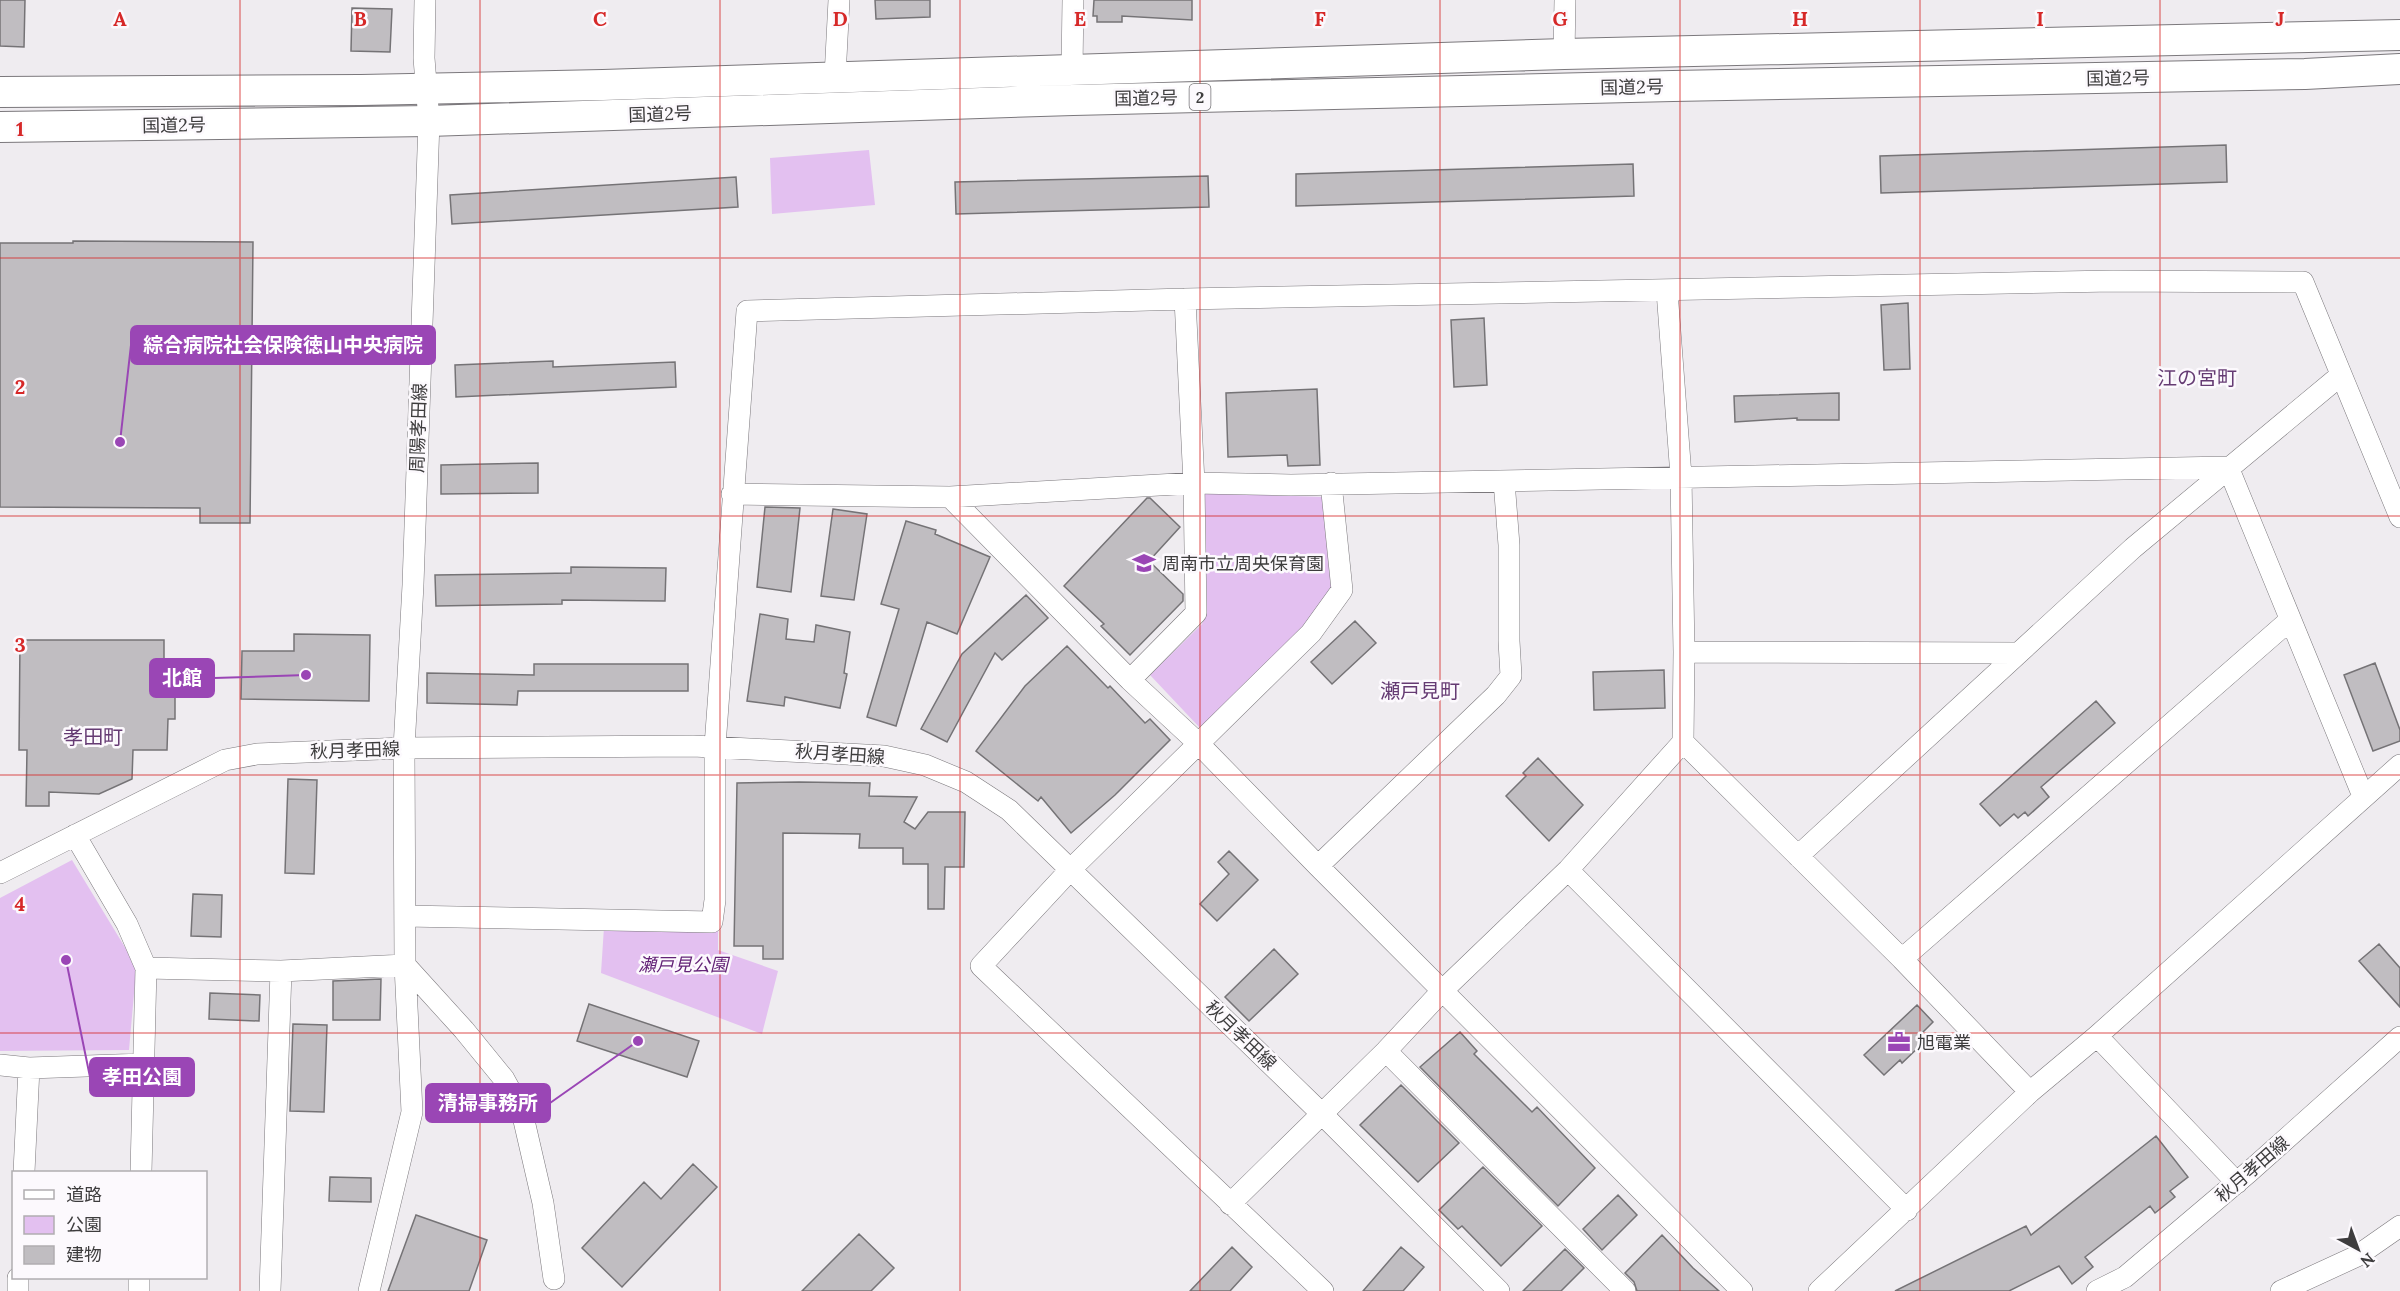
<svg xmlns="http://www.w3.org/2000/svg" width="2400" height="1291" viewBox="0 0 2400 1291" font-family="Lora,'Noto Sans JP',serif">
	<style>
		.green { fill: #e3c0f0 }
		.building { fill: #c0bdc1; stroke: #757376; stroke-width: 1.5 }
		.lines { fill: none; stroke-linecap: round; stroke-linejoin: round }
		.minor-casing { stroke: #7b787c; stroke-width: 22 }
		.highway-casing { stroke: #7b787c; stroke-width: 32 }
		.minor { stroke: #fff; stroke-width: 21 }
		.highway { stroke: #fff; stroke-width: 30 }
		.grid { fill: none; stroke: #d62828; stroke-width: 1.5; stroke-opacity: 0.55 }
		.labels { text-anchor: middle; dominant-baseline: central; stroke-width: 5; stroke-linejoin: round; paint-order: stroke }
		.shield { fill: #fcf9fd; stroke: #767577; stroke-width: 1.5 }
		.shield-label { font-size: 16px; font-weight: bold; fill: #3d3c3d }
		.street-label { font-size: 18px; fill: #3d3c3d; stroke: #fcf9fd }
		.poi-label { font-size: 18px; fill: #3d3c3d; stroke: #fcf9fd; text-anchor: start }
		.park-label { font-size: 18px; font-style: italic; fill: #632377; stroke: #fcf9fd }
		.neighbourhood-label { font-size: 20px; fill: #653b73; stroke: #fcf9fd }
		.grid-label { font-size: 20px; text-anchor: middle; font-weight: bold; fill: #d62828; stroke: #fcf9fd; stroke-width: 5; stroke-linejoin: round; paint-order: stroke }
		.leader { fill: none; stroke: #9a46b5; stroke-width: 2 }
		.callout-dot { fill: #9a46b5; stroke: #fcf9fd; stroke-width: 2 }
		.callout { fill: #9a46b5; stroke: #9a46b5; stroke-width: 2 }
		.callout-label { font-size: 20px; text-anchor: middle; font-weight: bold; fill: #fff }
	</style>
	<rect width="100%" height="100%" fill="#efecf0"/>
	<path class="green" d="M869,150L875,205L772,214L770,158Z
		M1205,493L1325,497L1334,585L1314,616L1200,728L1150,675L1202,624L1207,609Z
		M72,860L126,949L136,971L129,1050L0,1051V898Z
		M604,927H718V950L778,971L762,1034L601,973Z"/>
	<path class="building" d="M0,0H25L24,47L0,46Z
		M875,0H930V17L876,19Z
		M1094,0H1192V20L1122,16V22H1097V16H1093Z
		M352,8L392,9L390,52L351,51Z
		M2226,145L2227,182L1881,193L1880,156Z
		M1633,164L1634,196L1296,206V174Z
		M1208,176L1209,207L956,214L955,182Z
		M736,177L738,207L452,224L450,195Z
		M73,241L253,242L250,523H200V508L0,507V243H73Z
		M1908,303L1910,369L1884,370L1881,305Z
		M1484,318L1487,385L1454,387L1451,320Z
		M553,361V367L675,362L676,387L456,397L455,365Z
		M1317,389L1320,465L1288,466L1287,455L1228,457L1226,393Z
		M1839,393V420H1797V418L1735,422L1734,396Z
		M538,463V493L441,494V465Z
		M1147,498H1150L1180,527L1149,561L1183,594V601L1130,655L1101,626L1104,624L1064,586Z
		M765,507L800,508L791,592L757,587Z
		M833,509L867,514L854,600L821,596Z
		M906,521L936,530L935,534L990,557L957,634L927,622L896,726L867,717L899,609L881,604Z
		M571,567L666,568L665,601L562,600V604L436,606L435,575L571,573Z
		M1026,595L1048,618L1002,660L995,653L947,742L921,729L962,654Z
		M760,614L788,619L786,639L814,642L816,625L850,632L844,673L847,674L840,708L785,697L784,706L747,701Z
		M1355,621L1376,643L1332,684L1311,662Z
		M294,634L370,635L369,701L241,699L242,651H294Z
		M20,640H164V664H175V719H168L167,750H133L132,779L99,794L49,792V806H26L27,750H19Z
		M1067,646L1108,688L1110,686L1145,723L1150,719L1170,740L1115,795L1071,833L1041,797L1038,801L976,751L1025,686Z
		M2375,663L2400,730V741L2373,751L2344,675Z
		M534,664H688V691H518L517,705L427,703V673L534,675Z
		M1664,670L1665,708L1594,710L1593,672Z
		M2096,701L2115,723L2041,787L2049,797L2028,816L2025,812L2018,818L2014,814L2000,826L1980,804Z
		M1538,758L1583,805L1549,841L1506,796L1526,776L1523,773Z
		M288,779L317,780L314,874L285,873Z
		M799,782L870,783L869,796L917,797L904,822L915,829L928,812H965L964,867H945L944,909H928V864H903V848H859L860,834L783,833V959H763V946H734L737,783Z
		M1229,851L1258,880L1217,921L1200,904L1229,874L1218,862Z
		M193,894L222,895L221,937L191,936Z
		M2379,944L2400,968V1007L2359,961Z
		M1274,949L1298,974L1249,1021L1225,997Z
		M381,979L380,1020H333V981Z
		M210,993L260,995L259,1021L209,1019Z
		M589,1004L699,1041L687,1077L577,1041Z
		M1917,1005L1933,1022L1917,1038L1922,1044L1902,1063L1900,1060L1884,1075L1864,1055Z
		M293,1024L327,1025L324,1112L290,1111Z
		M1460,1032L1477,1051L1474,1054L1532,1112L1537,1107L1595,1168L1558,1206L1420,1067Z
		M1401,1085L1459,1143L1418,1182L1360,1125Z
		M2156,1136L2188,1177L2170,1191L2175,1197L2155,1213L2150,1206L2085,1257L2093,1267L2072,1284L2059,1266L2009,1291H1895L2026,1226L2031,1235Z
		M693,1164L717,1187L622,1287L582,1248L644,1182L661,1199Z
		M1483,1167L1542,1226L1501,1266L1462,1226L1458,1229L1439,1210Z
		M330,1177L371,1178V1202L329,1201Z
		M1618,1195L1637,1215L1602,1250L1583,1229Z
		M416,1215L487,1240L469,1291H388Z
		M859,1234L894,1268L871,1291H802Z
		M1662,1235L1693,1268L1719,1291H1637L1634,1282L1625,1273Z
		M1232,1247L1252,1267L1230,1291H1190Z
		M1401,1247L1424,1267L1403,1291H1363Z
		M1565,1249L1584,1268L1561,1291H1523Z"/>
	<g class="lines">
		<g class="minor-casing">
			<path id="minor" d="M1564,54L1565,0
				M1072,69L1073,0
				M835,77L839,0
				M2228,467L2363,796
				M732,494L950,497L1194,483L1291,485L2228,467
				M950,497L1130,680L1199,744L1318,866L1742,1291
				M1684,652L2018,653
				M1130,680L1196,613L1194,483L1185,299
				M1683,742L1902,959L2030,1092
				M75,835L127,924L146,968L141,1172
				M1798,856L2133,548L2341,375
				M1318,866L1496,695L1511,676L1509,641V545L1504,481
				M1568,870L1907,1210
				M0,873L225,760L257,754L404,748L693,746L884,756L925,765L966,782L1009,810L1321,1113L1499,1291
				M405,916L712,922L715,900V746L747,311L1185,299L2113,281L2303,282L2400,517
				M1902,959L2290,620
				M405,965L464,1030L504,1079L522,1112L543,1203L554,1279
				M146,968L281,971L405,965
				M2097,1036L2237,1183
				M1386,1051L1625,1291
				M0,1065L29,1068L144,1064
				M24,1172L29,1068
				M1230,1204L1386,1051L1442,991L1568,870L1683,742L1684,652L1681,476L1667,291
				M18,1291V1278
				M139,1291V1278
				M270,1291L281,971
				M369,1291L412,1112L405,965L404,748L413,585L429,121L424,58L425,0
				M1323,1291L981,966L1071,869L1311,633L1342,590L1331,483
				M1819,1291L2030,1092L2097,1036L2400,765
				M2097,1291L2125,1277L2249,1172L2400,1037
				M2281,1291L2357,1256L2400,1226"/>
		</g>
		<g class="highway-casing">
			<path id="highway" d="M0,92L361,90L603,85L1564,54L2400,35
				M0,127L429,121L1073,100L1673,86L2305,74L2400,69"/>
		</g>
		<use href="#minor" class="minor"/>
		<use href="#highway" class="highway"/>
	</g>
	<path class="grid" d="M240,0V1291M480,0V1291M720,0V1291M960,0V1291M1200,0V1291M1440,0V1291M1680,0V1291M1920,0V1291M2160,0V1291M0,258H2400M0,516H2400M0,775H2400M0,1033H2400"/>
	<defs>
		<g id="school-bare" transform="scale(1.8)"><path d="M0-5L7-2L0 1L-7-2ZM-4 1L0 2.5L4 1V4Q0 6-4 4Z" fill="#9a46b5" stroke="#fcf9fd" stroke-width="2.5" paint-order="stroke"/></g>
		<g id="office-bare" transform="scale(1.8)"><path d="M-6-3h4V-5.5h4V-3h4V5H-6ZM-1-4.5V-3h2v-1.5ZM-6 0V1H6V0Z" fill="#9a46b5" stroke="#fcf9fd" stroke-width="2.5" paint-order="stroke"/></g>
	</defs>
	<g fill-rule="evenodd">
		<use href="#school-bare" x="1144" y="563"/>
		<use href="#office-bare" x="1899" y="1042"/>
	</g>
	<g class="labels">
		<rect class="shield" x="1189.5" y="84" width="21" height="26" rx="4.5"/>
		<g class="shield-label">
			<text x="1200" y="97">2</text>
		</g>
		<g class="street-label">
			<text transform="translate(2118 78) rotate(-1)">国道2号</text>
			<text transform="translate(1632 87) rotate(-1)">国道2号</text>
			<text transform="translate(1146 98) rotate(-1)">国道2号</text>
			<text transform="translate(660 114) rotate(-2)">国道2号</text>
			<text transform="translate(174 125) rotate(-1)">国道2号</text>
			<text transform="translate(418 428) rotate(-88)">周陽孝田線</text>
			<text transform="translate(355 750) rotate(-2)">秋月孝田線</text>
			<text transform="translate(840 754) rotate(4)">秋月孝田線</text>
			<text transform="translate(1241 1035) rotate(44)">秋月孝田線</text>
			<text transform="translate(2252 1169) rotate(-41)">秋月孝田線</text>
		</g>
		<g class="poi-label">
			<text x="1162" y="563">周南市立周央保育園</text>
			<text x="1917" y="1042">旭電業</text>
		</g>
		<g class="park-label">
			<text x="683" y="964">瀬戸見公園</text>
		</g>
		<g class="neighbourhood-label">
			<text x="2197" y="377">江の宮町</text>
			<text x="1420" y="690">瀬戸見町</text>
			<text x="93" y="736">孝田町</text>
		</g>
	</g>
	<g class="grid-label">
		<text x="120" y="26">A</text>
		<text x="360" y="26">B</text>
		<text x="600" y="26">C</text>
		<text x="840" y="26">D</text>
		<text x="1080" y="26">E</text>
		<text x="1320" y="26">F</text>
		<text x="1560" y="26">G</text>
		<text x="1800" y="26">H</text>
		<text x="2040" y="26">I</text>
		<text x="2280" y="26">J</text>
		<text x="20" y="136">1</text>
		<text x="20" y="394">2</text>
		<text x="20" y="652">3</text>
		<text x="20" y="911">4</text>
	</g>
	<path class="leader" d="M120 442L131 345M306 675L214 678M66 960L90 1077M638 1041L550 1103"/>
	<g class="callout-dot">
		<circle cx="120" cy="442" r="6"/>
		<circle cx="306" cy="675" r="6"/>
		<circle cx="66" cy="960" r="6"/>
		<circle cx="638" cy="1041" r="6"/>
	</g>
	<g class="callout">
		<rect x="131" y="326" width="304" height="38" rx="6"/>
		<rect x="150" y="659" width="64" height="38" rx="6"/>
		<rect x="90" y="1058" width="104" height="38" rx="6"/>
		<rect x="426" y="1084" width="124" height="38" rx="6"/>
	</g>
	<g class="callout-label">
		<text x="283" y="352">綜合病院社会保険徳山中央病院</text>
		<text x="182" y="685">北館</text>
		<text x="142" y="1084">孝田公園</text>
		<text x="488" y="1110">清掃事務所</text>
	</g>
	<rect x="12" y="1171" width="195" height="108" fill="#fcf9fd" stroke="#b0adb0" stroke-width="1.5"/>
	<rect x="24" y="1190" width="30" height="9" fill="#ffffff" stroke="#b0adb0" stroke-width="1.5"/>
	<text x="66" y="1201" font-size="18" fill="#3d3c3d">道路</text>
	<rect x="24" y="1216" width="30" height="18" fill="#e3c0f0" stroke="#b0adb0" stroke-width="1.5"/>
	<text x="66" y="1231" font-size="18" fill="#3d3c3d">公園</text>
	<rect x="24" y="1246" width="30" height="18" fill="#c0bdc1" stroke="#b0adb0" stroke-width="1.5"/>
	<text x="66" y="1261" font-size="18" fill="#3d3c3d">建物</text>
	<g transform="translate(2358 1249) rotate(139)" stroke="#fcf9fd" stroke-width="4.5" paint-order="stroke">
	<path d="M0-4.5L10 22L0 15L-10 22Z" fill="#3d3c3d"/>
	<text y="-9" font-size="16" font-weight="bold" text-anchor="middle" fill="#3d3c3d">N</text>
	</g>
</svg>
